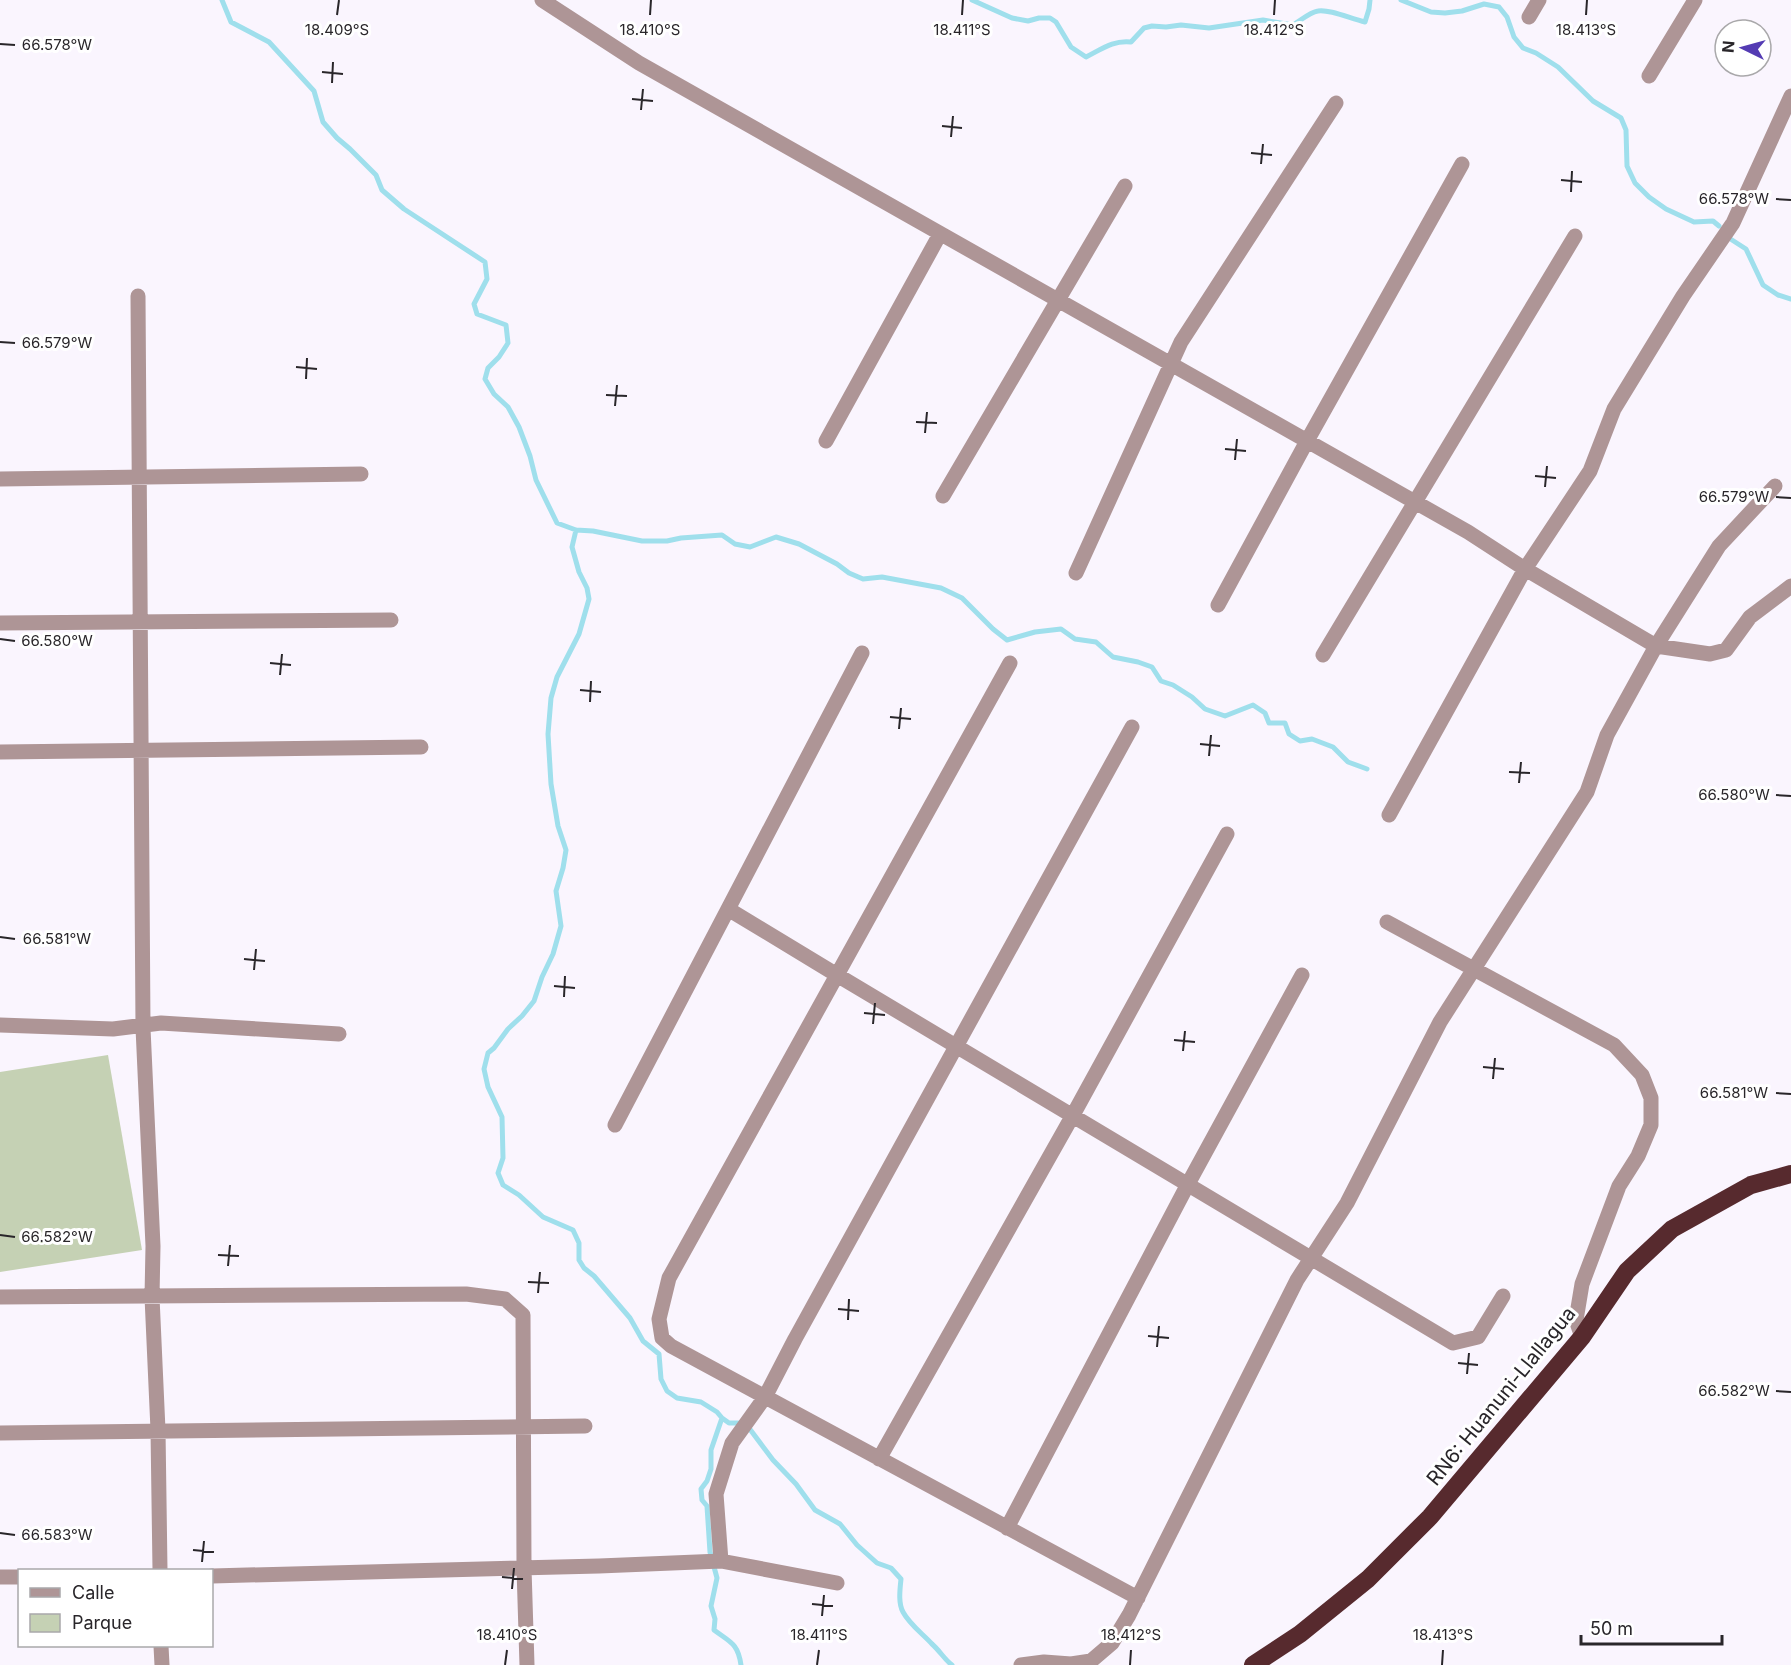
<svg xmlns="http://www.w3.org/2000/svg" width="1791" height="1665" viewBox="0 0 1791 1665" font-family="Inter,sans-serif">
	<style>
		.green { fill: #c5d1b4 }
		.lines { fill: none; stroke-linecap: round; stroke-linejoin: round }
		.stream { stroke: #9fdfec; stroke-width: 5 }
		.minor { stroke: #ae9596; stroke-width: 15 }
		.highway { stroke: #572a2e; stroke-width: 18 }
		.ticks { fill: none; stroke: #29262a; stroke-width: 2 }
		.labels { text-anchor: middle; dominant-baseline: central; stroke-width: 6; stroke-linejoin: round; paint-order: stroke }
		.street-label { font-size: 20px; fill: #29262a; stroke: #fff }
		.ticks-label { font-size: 15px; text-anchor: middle; fill: #29262a; stroke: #fff; stroke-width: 6; stroke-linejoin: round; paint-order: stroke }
	</style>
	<rect width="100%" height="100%" fill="#faf5fe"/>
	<path class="green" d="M108,1055L142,1250L0,1272V1072Z"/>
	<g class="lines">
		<path class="stream" d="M222,0L231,22L269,42L314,91L323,122L337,138L350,149L376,175L382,190L404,209L485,262L487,279L474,304L477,314L506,325L508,343L499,357L488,368L485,379L494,394L508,407L519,427L530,456L536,480L557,523L576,530L593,531L642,541H667L681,538L722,535L735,544L750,547L776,537L799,544L837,564L849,573L863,579L882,577L941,588L962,598L993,629L1007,640L1035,632L1061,629L1075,639L1096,642L1113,657L1138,662L1152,667L1161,681L1173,685L1192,697L1205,709L1225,716L1253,705L1265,713L1269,723H1285L1289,734L1300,741L1312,739L1333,747L1348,762L1367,769
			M972,0L1012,18L1028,21L1039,18H1050L1056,22L1071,47L1086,57C1102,49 1113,40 1131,42L1144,28L1152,26L1166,27L1181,25L1209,28L1263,20L1293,25C1300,21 1310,12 1318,11C1330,9 1351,19 1365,22L1369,9L1370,0
			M1401,0L1431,12L1445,13L1462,11L1484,4L1499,7L1507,17L1514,37L1523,48L1536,53L1558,67L1593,101L1621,118L1626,130L1627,166L1635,183L1649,197L1666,209L1694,222L1713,221L1719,226
			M1732,240L1746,249L1763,285L1778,295L1791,299
			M576,530L572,547L579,572L587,588L589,599L579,634L557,677L551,698L548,734L551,784L558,826L566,850L563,868L556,891L561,926L553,954L542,977L534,1001L522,1016L508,1029L494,1048L488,1053L484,1069L488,1087L502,1117L503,1158L498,1173L503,1185L519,1195L543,1217L573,1230L579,1243V1260L584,1268L594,1276L630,1318L643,1341L659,1354L661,1379L667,1391L677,1398L701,1402L717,1412L722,1418L729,1423H738L749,1428L773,1460L796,1484L815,1510L840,1524L857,1545L877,1563L891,1568L901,1579C900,1589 898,1603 903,1612C910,1625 923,1634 932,1644C940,1651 944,1659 952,1665
			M722,1418L711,1450V1469L707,1481L701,1489L702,1500L707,1506L710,1552L717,1578L711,1606L715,1619L714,1630C730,1642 738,1643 741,1665"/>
		<path class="minor" d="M542,0L639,63L1468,532L1525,569L1656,646L1710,654L1726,650L1750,617L1791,586
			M1529,17L1539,0
			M1649,76L1695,0
			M138,296L143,1028L153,1246L152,1297L158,1430L160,1570
			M826,441L940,234
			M0,479L361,474
			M943,496L1125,186
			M1076,573L1181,342L1336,103
			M1218,605L1307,441L1462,164
			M0,623L391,620
			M1323,655L1575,236
			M1010,663L669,1278L659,1319L662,1338L671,1346L1138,1598
			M0,752L421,747
			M1389,815L1525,569L1590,471L1614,409L1683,296L1733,223L1791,96
			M728,909L837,975L1453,1343L1478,1337L1503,1296
			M1387,922L1614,1045L1642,1075L1651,1098V1125L1638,1156L1619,1186L1582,1284L1576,1320L1582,1337
			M0,1025L113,1029L161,1023L339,1034
			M615,1125L862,653
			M0,1297L466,1294L505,1299L523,1315L524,1568L527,1665
			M0,1433L585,1426
			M879,1459L1073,1115L1227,834
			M1007,1528L1188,1184L1302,975
			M721,1561L716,1494L732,1443L765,1397L795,1339L1132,727
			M212,1576L599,1566L721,1561L837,1583
			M0,1577H20
			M161,1646L162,1665
			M1021,1665L1044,1662L1071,1664L1091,1661L1112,1643L1129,1615L1297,1280L1347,1203L1440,1022L1587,792L1607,735L1656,646L1719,546L1775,486"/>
		<path class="highway" d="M1253,1665L1300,1634L1368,1579L1430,1517L1582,1337L1627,1271L1672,1229L1751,1185L1791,1174"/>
	</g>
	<path class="ticks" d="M337,15L339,0M650,15L651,0M962,15L963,0M1274,15L1275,0M1586,15L1587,0M0,44L15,45M322,72L343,74M332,83L333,62M632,99L653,101M641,110L643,89M942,126L962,128M951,137L953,116M1251,153L1272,155M1261,164L1263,144M1561,180L1582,182M1571,192L1572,171M1776,199L1791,200M0,342L15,343M296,367L317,369M306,379L307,358M606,395L627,396M615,406L617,385M916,422L937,423M925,433L927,412M1225,449L1246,451M1235,460L1237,439M1535,476L1556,478M1545,487L1547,466M1776,497L1791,498M0,639L15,641M270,663L291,665M280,675L282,654M580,690L601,692M590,702L591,681M890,717L911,719M899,729L901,708M1200,744L1220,746M1209,756L1211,735M1509,772L1530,773M1519,783L1521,762M1776,795L1791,796M0,937L15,939M244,959L265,961M254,970L256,949M554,986L575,988M564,997L565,976M864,1013L885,1015M873,1024L875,1003M1174,1040L1195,1042M1183,1051L1185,1031M1483,1067L1504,1069M1493,1079L1495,1058M1776,1093L1791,1094M0,1235L15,1237M218,1255L239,1256M228,1266L230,1245M528,1282L549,1283M538,1293L540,1272M838,1309L859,1311M848,1320L849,1299M1148,1336L1169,1338M1157,1347L1159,1326M1458,1363L1478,1365M1467,1374L1469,1353M1776,1391L1791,1392M0,1533L15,1535M193,1550L214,1552M202,1562L204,1541M502,1577L523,1579M512,1589L514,1568M812,1604L833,1606M822,1616L824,1595M505,1665L507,1650M817,1665L819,1650M1130,1665L1131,1650M1442,1665L1443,1650"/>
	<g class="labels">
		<g class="street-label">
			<text transform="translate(1501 1396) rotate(-51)">RN6: Huanuni-Llallagua</text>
		</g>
	</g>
	<g class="ticks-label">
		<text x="337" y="35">18.409°S</text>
		<text x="650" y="35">18.410°S</text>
		<text x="962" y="35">18.411°S</text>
		<text x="1274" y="35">18.412°S</text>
		<text x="1586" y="35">18.413°S</text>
		<text x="57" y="50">66.578°W</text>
		<text x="1734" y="204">66.578°W</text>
		<text x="57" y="348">66.579°W</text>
		<text x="1734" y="502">66.579°W</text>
		<text x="57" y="646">66.580°W</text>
		<text x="1734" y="800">66.580°W</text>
		<text x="57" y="944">66.581°W</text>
		<text x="1734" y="1098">66.581°W</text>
		<text x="57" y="1242">66.582°W</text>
		<text x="1734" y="1396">66.582°W</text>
		<text x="57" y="1540">66.583°W</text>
		<text x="507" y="1640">18.410°S</text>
		<text x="819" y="1640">18.411°S</text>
		<text x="1131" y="1640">18.412°S</text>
		<text x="1443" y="1640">18.413°S</text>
	</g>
	<rect x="18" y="1569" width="195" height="78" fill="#ffffff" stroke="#a9a8aa" stroke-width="1.5"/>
	<rect x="30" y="1588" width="30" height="9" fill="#ae9596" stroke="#a9a8aa" stroke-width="1.5"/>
	<text x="72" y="1599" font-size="18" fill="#29262a">Calle</text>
	<rect x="30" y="1614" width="30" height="18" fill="#c5d1b4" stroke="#a9a8aa" stroke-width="1.5"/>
	<text x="72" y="1629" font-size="18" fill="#29262a">Parque</text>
	<g transform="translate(1743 48) rotate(275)"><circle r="28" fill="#ffffff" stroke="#a9a8aa" stroke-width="1.5"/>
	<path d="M0-4.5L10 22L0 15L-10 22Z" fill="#543bb3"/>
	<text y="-9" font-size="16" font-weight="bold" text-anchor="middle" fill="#29262a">N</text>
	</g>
	<path d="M1581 1635v9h141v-9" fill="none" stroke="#29262a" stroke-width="3"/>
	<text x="1590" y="1635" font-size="18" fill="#29262a" stroke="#ffffff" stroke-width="4.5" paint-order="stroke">50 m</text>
</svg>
